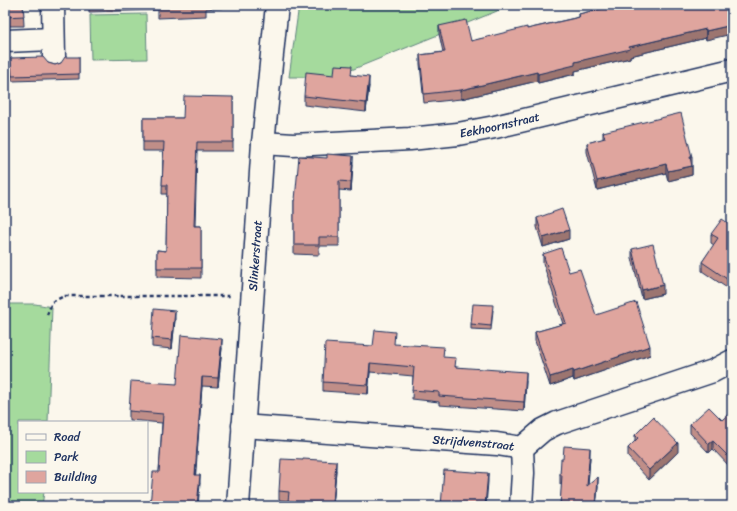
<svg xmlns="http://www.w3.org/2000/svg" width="737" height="511" viewBox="0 0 737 511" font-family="Sriracha,sans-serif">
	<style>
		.green { fill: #a5da9d; stroke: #60847e }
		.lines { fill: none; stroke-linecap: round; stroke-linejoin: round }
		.minor-casing { stroke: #1b2f5e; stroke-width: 25 }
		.path { stroke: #1b2f5e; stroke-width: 2.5; stroke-dasharray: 4 3; stroke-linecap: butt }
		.minor { stroke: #fbf7ec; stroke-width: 22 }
		.wall { fill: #c08e88; stroke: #1b2f5e }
		.shaded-wall { fill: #9c746f; stroke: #1b2f5e }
		.building { fill: #dfa59e; stroke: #1b2f5e }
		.labels { text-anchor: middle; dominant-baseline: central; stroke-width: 3; stroke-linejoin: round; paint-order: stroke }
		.street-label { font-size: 12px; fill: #1b2f5e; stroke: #fbf7ec }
	</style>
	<rect width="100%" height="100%" fill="#fbf7ec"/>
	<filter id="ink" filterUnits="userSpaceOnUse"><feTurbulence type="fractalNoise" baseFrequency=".025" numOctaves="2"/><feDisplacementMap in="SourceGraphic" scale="8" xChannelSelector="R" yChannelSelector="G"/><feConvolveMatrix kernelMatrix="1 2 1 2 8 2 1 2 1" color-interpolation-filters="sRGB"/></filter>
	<g filter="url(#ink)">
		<path class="green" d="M299,5H512L334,77H289Z
			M146,14L147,59L91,60L90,15Z
			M5,304H35L52,307L48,422H19V492H44L42,506H5Z"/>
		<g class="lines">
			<g class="minor-casing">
				<g id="minor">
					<path d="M53,5L54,57"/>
					<path d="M5,41L53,39"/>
					<path id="s1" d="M263,143L293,145L410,139L458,134L495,127L732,70"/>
					<path id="s2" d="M243,426L497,444L522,448L543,430L557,423L713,371L732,361"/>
					<path id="s3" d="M238,506L263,143L277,5"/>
					<path d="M521,506L523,473L522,448"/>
				</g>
			</g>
			<path class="path" d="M47,315L52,302L64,296H232"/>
			<use href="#minor" class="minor"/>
		</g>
		<path class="wall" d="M5,5H23L24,26H5Z
			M89,5H222V8L206,9V16L158,18V10L89,12Z
			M611,5H732L706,40V38L630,56V58L575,71V74L538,83L537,81L461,99L424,103L420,64V55L443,52L439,34V26L471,41L527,29L579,17V14L611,6Z
			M79,57V79L12,81L11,58L48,63L55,65Z
			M334,75H352L369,86L366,112L304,105V96Z
			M233,97V151H197L195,226H201V278L157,277V250L166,251L167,194H162L163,151H143V118H183Z
			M603,132L692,157V175L668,181L666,173L597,190L587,152V143L603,139Z
			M353,165L351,191L339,190V246H319V255L294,254V200H295Z
			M537,218L569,239L543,247L537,227Z
			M732,218L730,290L702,271V262L714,245L711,243V234L728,223Z
			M632,249L663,294L642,299L632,258Z
			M543,254L569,272L596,315L650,355L574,381L573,378L550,386L535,341V332L563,324L543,263Z
			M493,310L491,330L471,329V324Z
			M175,320L172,349L152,347V338Z
			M373,346L444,357L456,367L526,381L524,411L439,405V402L412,399L413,376L370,372L368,394L323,391V382Z
			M222,348L218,387L202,386L195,475L200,484L159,472L162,423L129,420V411L177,384Z
			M732,411L730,467L713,449L709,453L690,433V424L722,420Z
			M635,435L678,452L649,480L628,457V448L635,442Z
			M590,457L588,486H598L596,506H560L562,484H560V475L563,459Z
			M336,470L333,506H288V501L279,500V491Z"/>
		<path class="shaded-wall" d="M732,25V34L706,40V31Z
			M706,29V38L630,56V58L575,71V74L538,83V74L575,62L629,47Z
			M537,72V81L461,99V90Z
			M369,77V86L366,112V103Z
			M353,156V165L351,191V182Z
			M666,164V173L597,190V181Z
			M692,166V175L668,181V171Z
			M569,230V239L543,247V238Z
			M732,278V287L730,290V281Z
			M663,285V294L642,299V290Z
			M175,311V320L172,349V340Z
			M222,339V348L218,387V378Z
			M650,346V355L574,381V372Z
			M370,363V372L368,394V385Z
			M573,370V378L550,386V377Z
			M526,372V381L524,411V402Z
			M202,377V386L195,484V475Z
			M713,441V449L709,453V444Z
			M678,443V452L649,480V470Z
			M590,448V457L587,496V486Z
			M732,456V465L730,467V458Z
			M336,461V470L333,506Z
			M488,473V482L486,506H485Z
			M200,475V484L198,506H197Z
			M598,477V486L596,506Z"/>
		<path class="building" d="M5,5H23L24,16L5,17Z
			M613,5H732V25L706,31V29L629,47L630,49L575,62V65L538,74L537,72L461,90L424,94L420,55L445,52L439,26L466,20L471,41L527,27V29L580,17L579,14L613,6Z
			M43,57L48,63L55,65L61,63L65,57H79V74L12,76L11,58Z
			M335,65L352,66L351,75L369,77L366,103L304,96L306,72L334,75Z
			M184,96L233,97V142H197L194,226H201V268H157V250L166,251L167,185H162L164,142H143V118H183Z
			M681,113L692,157H690L692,166L668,171L666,164L597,181L587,143L605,138L603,132Z
			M327,154L353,156L351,182L339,181V237H319V245H294V200H295L299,156L327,158Z
			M562,209L569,230L543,238L537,218Z
			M732,218V278L730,281L702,262L718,238L711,234L722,219L728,223Z
			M653,244L663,285L642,290L632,249Z
			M561,248L569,272L580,269L596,315L636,302L650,346L574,372L573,370L550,377L535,332L566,323L543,254Z
			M473,304L493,305L491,326L471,324Z
			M154,309L175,311L172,340L152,338Z
			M375,330L395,332L394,344L444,347L443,357L456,358L455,367L526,372L524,402L439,396V392L412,390L414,367L370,363L368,385L323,382L325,343L373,346Z
			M181,335L222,339L218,378L202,377L195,475H200L197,506H150L153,472H159L163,414L129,411L131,381L177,384Z
			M709,407L722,420L732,411V456L730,458L713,441L709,444L690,424Z
			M653,417L678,443L649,470L628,448L638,438L635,435Z
			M564,446L590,448L587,486L598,477L596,506H560L562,475H560L561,459H563Z
			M281,459L303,460V459L336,461L333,504L288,501L289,492L279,491Z
			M444,470L488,473L485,506H441Z"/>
	</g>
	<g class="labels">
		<g class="street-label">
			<text stroke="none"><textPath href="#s1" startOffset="238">Eekhoornstraat</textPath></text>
			<text stroke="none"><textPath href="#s3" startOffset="251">Slinkerstraat</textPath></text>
			<text stroke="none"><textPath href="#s2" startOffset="231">Strijdvenstraat</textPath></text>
		</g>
	</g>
	<rect width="737" height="511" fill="none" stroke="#fbf7ec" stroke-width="20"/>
	<rect x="10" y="10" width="717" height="491" fill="none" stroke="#1b2f5e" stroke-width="1.5" filter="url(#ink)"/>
	<rect x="18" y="421" width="130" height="72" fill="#fbf7ec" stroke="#a1a7b3"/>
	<rect x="26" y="434" width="20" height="6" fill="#fbf7ec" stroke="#a1a7b3"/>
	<text x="54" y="441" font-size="12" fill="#1b2f5e">Road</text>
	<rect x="26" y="451" width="20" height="12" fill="#a5da9d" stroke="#a1a7b3"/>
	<text x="54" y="461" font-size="12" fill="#1b2f5e">Park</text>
	<rect x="26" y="471" width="20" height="12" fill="#dfa59e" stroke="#a1a7b3"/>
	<text x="54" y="481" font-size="12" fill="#1b2f5e">Building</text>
</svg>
